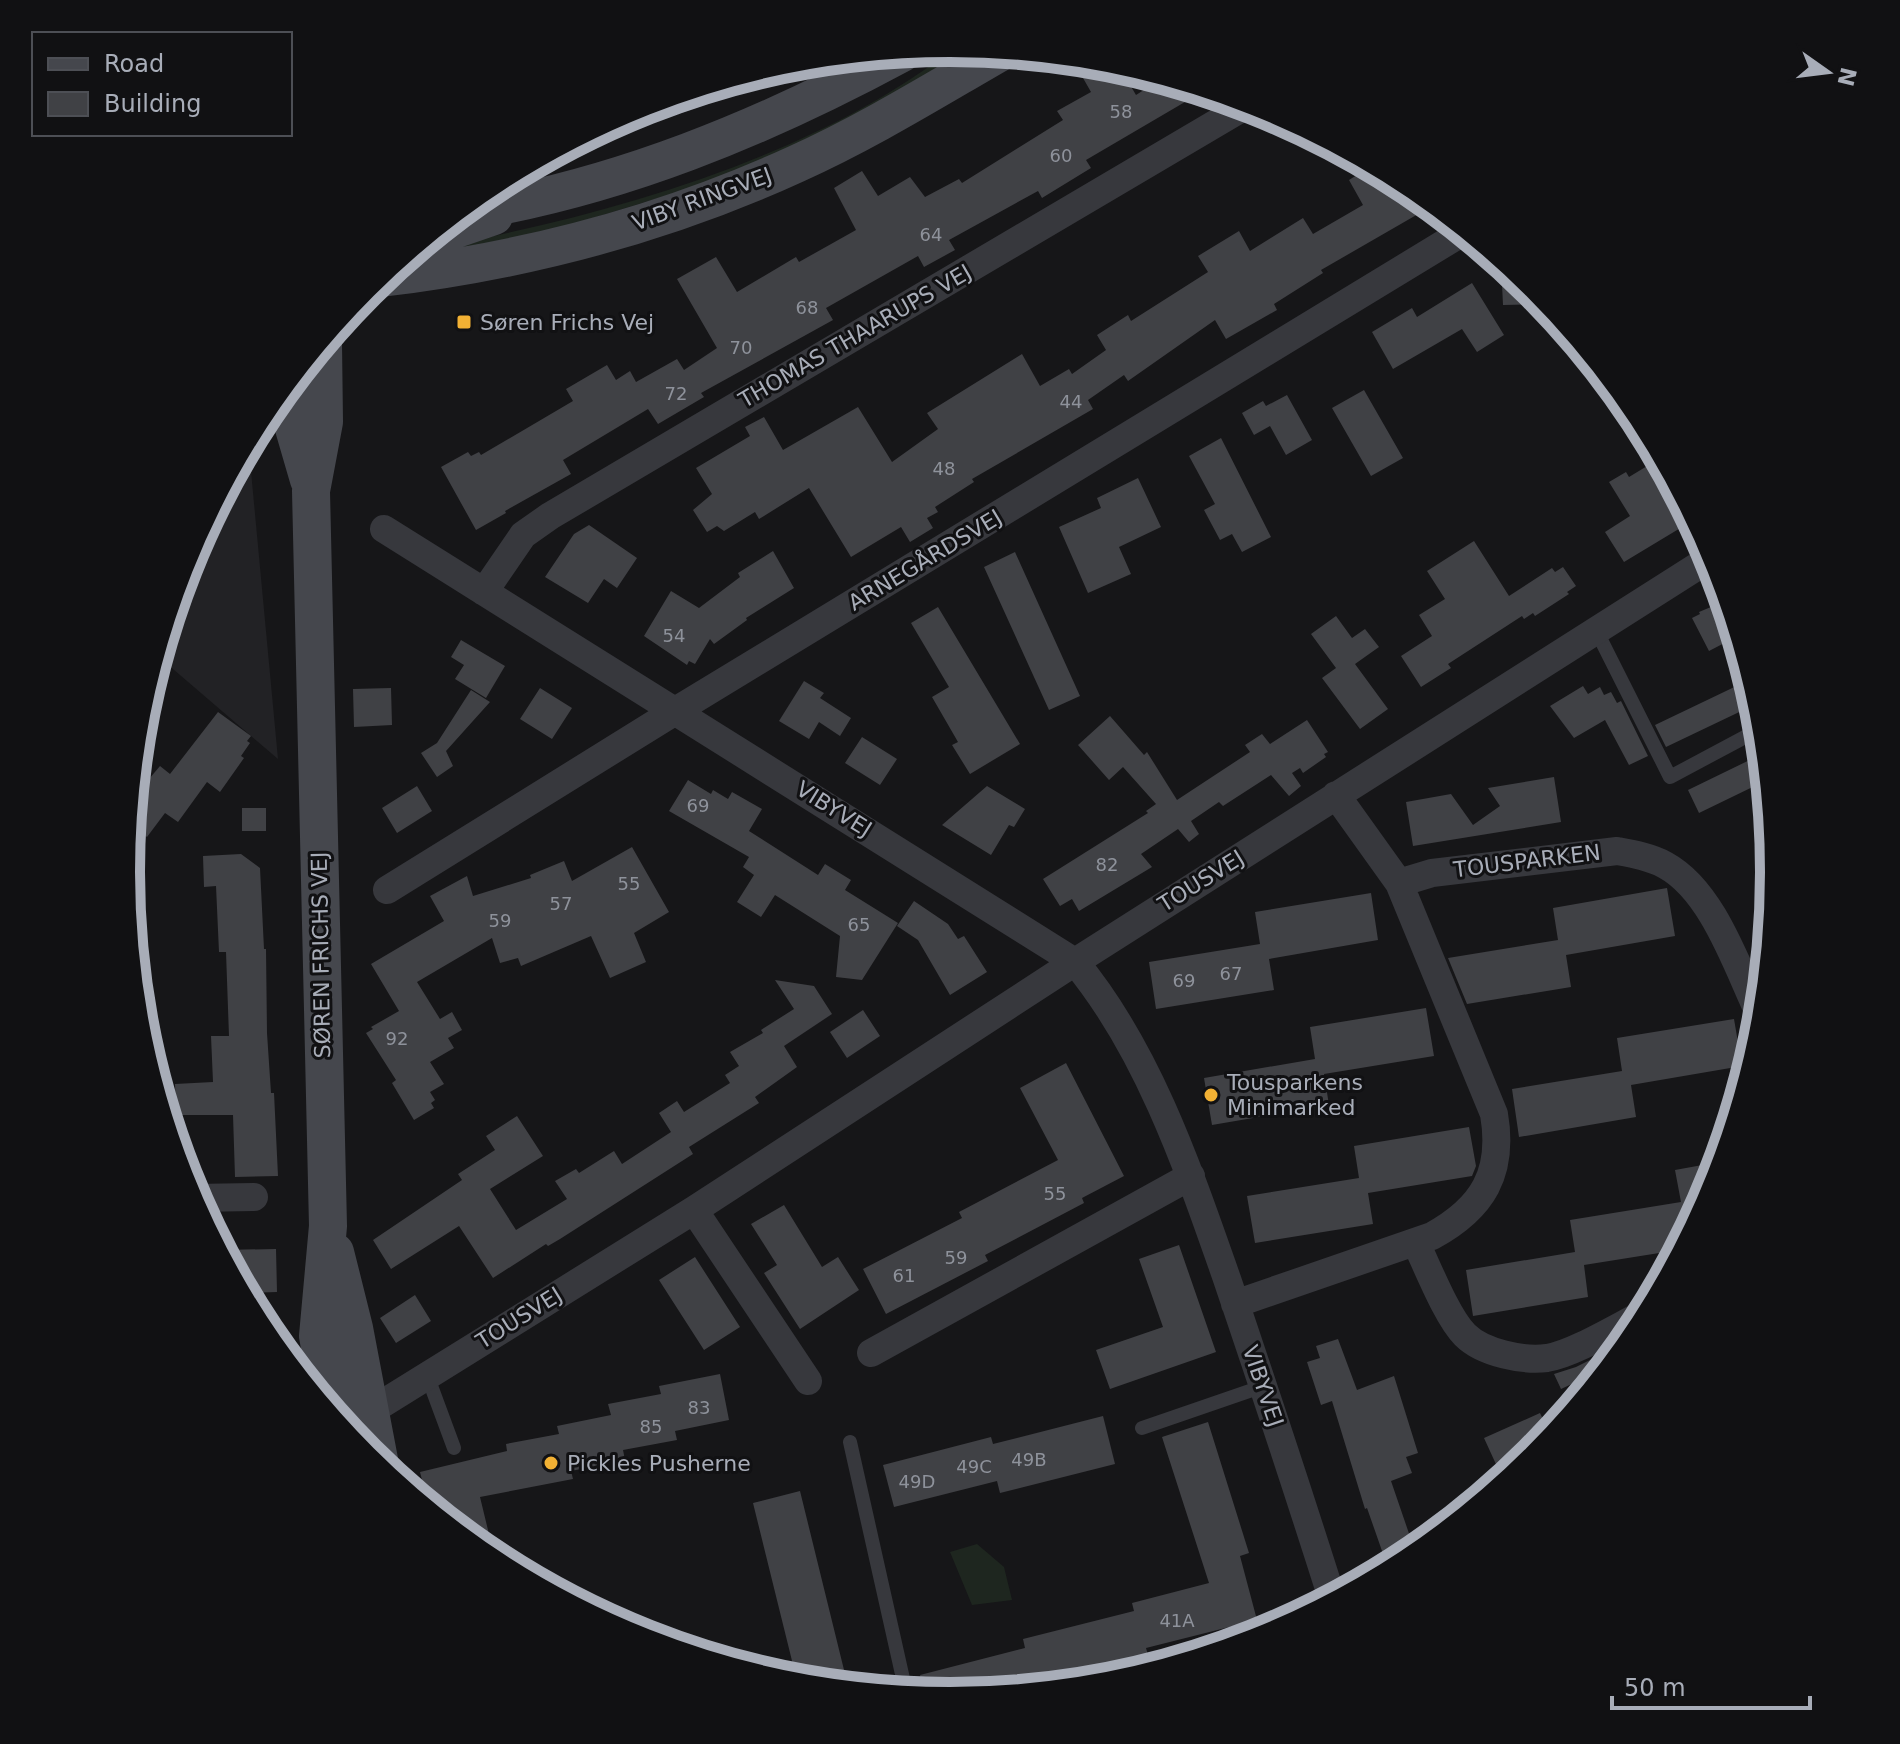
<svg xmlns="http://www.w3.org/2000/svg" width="1900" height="1744" viewBox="0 0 1900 1744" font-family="'DejaVu Sans',sans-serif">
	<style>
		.built { fill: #222225 }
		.green { fill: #1e261f }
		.building { fill: #404145 }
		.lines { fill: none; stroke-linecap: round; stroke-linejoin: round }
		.lane { stroke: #37383d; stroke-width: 14 }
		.street { stroke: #37383d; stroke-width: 28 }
		.secondary { stroke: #45474d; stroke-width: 38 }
		.poi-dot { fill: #f2b134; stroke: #111113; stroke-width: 3 }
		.labels { text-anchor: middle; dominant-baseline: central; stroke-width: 6; stroke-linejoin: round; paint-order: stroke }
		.number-label { font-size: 18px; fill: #8e929b }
		.street-label { font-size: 22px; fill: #a8adb8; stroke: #111113 }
		.poi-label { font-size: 22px; fill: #a8adb8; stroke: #111113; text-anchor: start }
		.rim { fill: none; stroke: #a8adb8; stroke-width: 10 }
	</style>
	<rect width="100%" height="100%" fill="#161618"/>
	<path class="built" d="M246,450H249L278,759L166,663L150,684L189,556Z"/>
	<path class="green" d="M954,48L971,50L860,114L723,178L551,231L404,259L414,251C591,221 810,161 954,48Z
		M977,1544L1004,1567L1012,1600L972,1605L950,1552Z"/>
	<path class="building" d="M1094,62L1119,66L1136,95L1161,79L1202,92L1086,160L1091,168L1042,198L1038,191L949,240L955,250L924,267L918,256L826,308L833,320L701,393L704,397L658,424L648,409L563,460L571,474L505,511L506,513L476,530L441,467L468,452L471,456L479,452L481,455L573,401L566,389L607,365L616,380L630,371L636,382L677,359L684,370L717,348L677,279L716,257L737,292L796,257L799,262L856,230L834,188L862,171L878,196L910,177L925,197L959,179L962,183L1063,120L1057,111L1091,92L1079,71Z
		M1368,168L1373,177L1381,172L1408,187L1432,206L1321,270L1323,273L1274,304L1277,310L1226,339L1215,320L1128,381L1124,375L1088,400L1093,409L972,479L974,482L935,507L938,512L927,518L933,528L910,542L901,527L851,557L809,488L759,519L755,512L724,531L717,526L707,532L693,510L712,494L696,468L750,436L745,427L764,417L783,450L858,407L892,462L938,429L927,413L1022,354L1040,386L1069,369L1072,374L1106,350L1097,335L1128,315L1131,321L1208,272L1198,256L1239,231L1250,251L1303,218L1313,234L1363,205L1349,180Z
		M1501,264L1533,290L1544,304L1503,305Z
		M1472,283L1504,335L1477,352L1462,329L1393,369L1372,332L1412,308L1417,317Z
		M1364,390L1403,458L1371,476L1332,408Z
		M1287,395L1312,440L1286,455L1270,426L1254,435L1242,413L1263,401L1266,406Z
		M1221,438L1271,537L1242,552L1232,534L1220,540L1204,510L1215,504L1189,456Z
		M1657,460L1692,521L1624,562L1605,532L1630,516L1609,482L1626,472L1629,477Z
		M1138,478L1161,527L1119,547L1131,574L1088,593L1059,527L1101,508L1097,498Z
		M589,525L637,558L617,588L604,579L588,603L545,577L574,534Z
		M1474,541L1509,596L1552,568L1555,572L1563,567L1576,586L1567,592L1569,594L1535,616L1533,613L1524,619L1522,616L1448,664L1451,668L1421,687L1401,656L1432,636L1419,615L1445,599L1427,571Z
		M773,551L794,588L746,618L747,620L714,644L710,639L695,664L689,661L687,665L644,636L671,591L699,608L740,577L738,573Z
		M1015,552L1080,696L1049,710L984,567Z
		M1725,601L1736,637L1709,651L1692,618L1700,614L1699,612Z
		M938,607L1020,744L970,774L952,745L958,742L932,697L949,687L911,623Z
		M1336,616L1352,638L1365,629L1379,647L1355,664L1388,709L1360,729L1322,678L1336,668L1311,634Z
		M461,640L505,666L486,698L455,679L464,665L451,657Z
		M1749,680L1756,704L1666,747L1655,725Z
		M804,681L824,693L820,698L851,718L840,736L819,722L809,739L779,721Z
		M1583,686L1588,694L1600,687L1604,695L1611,692L1617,703L1621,701L1648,756L1629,765L1605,720L1574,738L1550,706Z
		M391,688L392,725L354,727L353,689Z
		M540,688L572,708L552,739L520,719Z
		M471,690L490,702L446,751L453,766L437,777L421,753L437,743Z
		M218,712L251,736L247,741L250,743L241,756L244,758L220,792L207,782L178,822L165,813L147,837L131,825L133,798L160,766L170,774Z
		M1110,716L1144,755L1147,752L1177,800L1250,752L1245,745L1262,734L1270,744L1307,720L1328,752L1324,754L1326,757L1303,773L1300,768L1292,773L1301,786L1289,796L1271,775L1223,806L1219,802L1191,821L1199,834L1189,842L1178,829L1141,854L1152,867L1079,911L1072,899L1060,906L1043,879L1148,813L1146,811L1156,804L1123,767L1109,780L1078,745Z
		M862,737L897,759L880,785L845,763Z
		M1762,754L1765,781L1699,813L1688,790Z
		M1554,777L1561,822L1413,846L1406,802L1451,794L1473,825L1500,806L1488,788Z
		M688,780L711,794L713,790L728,799L732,792L762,809L749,831L818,875L825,864L851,880L845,890L898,923L862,980L836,977L840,936L775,895L761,917L737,902L754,875L743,867L749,857L669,811Z
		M417,786L432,811L397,833L382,808Z
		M987,786L1025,809L1014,827L1009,825L991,855L942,825Z
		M242,808H266V831H242Z
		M632,847L669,912L634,933L646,962L610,978L591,936L521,966L518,958L500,963L492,938L417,982L440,1019L452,1012L462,1030L448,1038L454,1048L430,1062L444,1084L430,1092L435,1100L431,1103L434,1108L414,1120L392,1083L396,1080L366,1033L373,1029L371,1027L399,1011L371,964L444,921L430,896L467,876L473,896L531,878L530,875L564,861L572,881Z
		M241,854L260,868L264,949H266L267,1033L271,1093H274L278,1176L235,1177L233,1115H176L175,1084L213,1082L211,1036H229L226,952H219L216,886L204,887L203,856Z
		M1667,888L1675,936L1566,955L1571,987L1467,1004L1448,958L1558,940L1553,908Z
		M1371,893L1378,940L1269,959L1274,990L1156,1009L1149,962L1260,944L1255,912Z
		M914,901L948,924L958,939L964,936L987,972L950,995L918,940L897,926Z
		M775,980L814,986L832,1014L784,1046L797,1067L755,1097L759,1103L689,1147L693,1154L560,1239L548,1246L546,1244L493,1278L459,1226L391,1269L373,1240L462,1180L458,1174L495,1150L486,1136L517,1116L543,1156L490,1189L516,1230L567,1199L555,1181L576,1169L579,1173L614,1151L622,1164L671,1132L659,1113L677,1101L684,1112L730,1083L725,1075L739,1066L730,1052L763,1033L761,1030L794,1009Z
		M1426,1008L1434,1056L1324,1074L1329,1105L1212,1125L1204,1078L1315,1059L1310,1027Z
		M863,1010L880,1036L847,1058L830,1032Z
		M1734,1019L1742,1066L1631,1085L1636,1117L1519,1137L1512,1089L1622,1071L1617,1038Z
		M1066,1063L1124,1176L1082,1198L1084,1203L985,1255L988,1261L886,1314L863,1269L962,1218L959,1212L1058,1160L1020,1088Z
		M1469,1127L1476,1166L1472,1176L1368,1193L1373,1224L1255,1243L1247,1196L1359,1178L1354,1146Z
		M1719,1162L1711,1188L1699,1210L1688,1212L1690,1227L1678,1250L1584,1265L1588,1297L1473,1316L1466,1270L1575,1252L1570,1220L1681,1202L1675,1170Z
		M784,1205L822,1267L838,1257L859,1290L800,1329L764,1273L777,1265L751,1224Z
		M1179,1245L1216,1352L1110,1389L1096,1350L1163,1327L1139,1259Z
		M276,1249L277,1292L245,1293L222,1250Z
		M695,1257L740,1327L704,1350L659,1280Z
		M415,1295L431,1321L396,1343L380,1318Z
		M1338,1339L1357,1390L1394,1376L1418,1453L1406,1457L1412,1473L1391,1481L1415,1551L1388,1568L1367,1508L1365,1509L1332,1401L1321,1405L1307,1362L1320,1358L1316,1346Z
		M1624,1343L1602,1370L1561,1389L1554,1374L1576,1367Z
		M720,1374L729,1420L675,1431L677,1440L623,1450L625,1460L571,1471L573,1479L480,1497L495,1559L428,1504L420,1472L507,1451L506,1444L559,1434L557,1426L611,1415L608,1404L661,1394L659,1386Z
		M1540,1413L1550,1434L1522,1463L1500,1473L1484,1438Z
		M1103,1416L1115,1464L1000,1493L997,1481L894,1507L883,1465L991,1437L993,1444Z
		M1208,1422L1249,1553L1240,1556L1257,1620L1146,1648L1148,1655L1037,1684L1038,1687L950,1696L925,1694L920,1675L1025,1648L1023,1639L1134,1611L1132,1603L1209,1583L1162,1437Z
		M800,1491L846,1678L824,1684L797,1681L753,1503Z"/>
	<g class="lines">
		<path class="lane" d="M1596,630L1670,777L1760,729
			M427,1375L454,1448
			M1142,1428L1264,1386
			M850,1442L906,1692"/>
		<path class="street" d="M384,529L1075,962C1149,1051 1189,1171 1227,1279C1263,1385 1298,1491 1332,1598
			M484,592L523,535L550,516L1247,105
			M1399,883L1432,873L1617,851C1633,854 1650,857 1665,865C1713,891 1737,967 1760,1015
			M387,890L677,710L1463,232
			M194,1198L254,1197
			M694,1210L808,1381
			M1416,1243C1428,1268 1447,1317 1465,1335C1483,1353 1523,1361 1547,1358C1573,1354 1619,1326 1643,1314
			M1235,1304L1432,1236C1483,1208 1504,1173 1494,1114L1399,883L1336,795
			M871,1353L1191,1176
			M345,1427L694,1210L1075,962L1712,557"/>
		<path class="secondary" d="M461,213C618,188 763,128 902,53
			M430,238L494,216
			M381,278C524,261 665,224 796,164C867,132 933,91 999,53
			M323,343L324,422L311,491L328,1226L318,1336L331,1410
			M292,381L293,425L309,480
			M335,1252L354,1328L380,1465"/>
	</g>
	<g class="poi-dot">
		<rect x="456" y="314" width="16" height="16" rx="4"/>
		<circle cx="1211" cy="1095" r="8"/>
		<circle cx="551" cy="1463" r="8"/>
	</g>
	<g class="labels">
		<g class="number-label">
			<text x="1121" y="111">58</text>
			<text x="1061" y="155">60</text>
			<text x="931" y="234">64</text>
			<text x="807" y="307">68</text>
			<text x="741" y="347">70</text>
			<text x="676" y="393">72</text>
			<text x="1071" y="401">44</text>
			<text x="944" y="468">48</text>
			<text x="674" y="635">54</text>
			<text x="698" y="805">69</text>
			<text x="1107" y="864">82</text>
			<text x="629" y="883">55</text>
			<text x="561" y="903">57</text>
			<text x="500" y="920">59</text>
			<text x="859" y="924">65</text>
			<text x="1231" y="973">67</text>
			<text x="1184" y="980">69</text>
			<text x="397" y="1038">92</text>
			<text x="1055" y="1193">55</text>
			<text x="956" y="1257">59</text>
			<text x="904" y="1275">61</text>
			<text x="699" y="1407">83</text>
			<text x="651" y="1426">85</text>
			<text x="1029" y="1459">49B</text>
			<text x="974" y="1466">49C</text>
			<text x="917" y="1481">49D</text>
			<text x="1177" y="1620">41A</text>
		</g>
		<g class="street-label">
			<text transform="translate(702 199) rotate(-20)">VIBY RINGVEJ</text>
			<text transform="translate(855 336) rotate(-30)">THOMAS THAARUPS VEJ</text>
			<text transform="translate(925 560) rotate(-31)">ARNEGÅRDSVEJ</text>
			<text transform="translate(834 809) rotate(32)">VIBYVEJ</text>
			<text transform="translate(1527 861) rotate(-7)">TOUSPARKEN</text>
			<text transform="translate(1201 881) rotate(-32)">TOUSVEJ</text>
			<text transform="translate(321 955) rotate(-91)">SØREN FRICHS VEJ</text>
			<text transform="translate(519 1318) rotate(-32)">TOUSVEJ</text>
			<text transform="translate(1263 1386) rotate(71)">VIBYVEJ</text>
		</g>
		<g class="poi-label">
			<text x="480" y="322">Søren Frichs Vej</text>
			<text x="1227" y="1082">Tousparkens<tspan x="1227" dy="25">Minimarked</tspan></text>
			<text x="567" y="1463">Pickles Pusherne</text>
		</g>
	</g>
	<path d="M0 0H1900V1744H0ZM140 872a810 810 0 1 1 1620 0a810 810 0 1 1-1620 0Z" fill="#111113" fill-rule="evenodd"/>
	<path class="rim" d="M140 872a810 810 0 1 1 1620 0a810 810 0 1 1-1620 0Z"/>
	<rect x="32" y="32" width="260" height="104" fill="#111113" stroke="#4d4f55" stroke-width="2"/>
	<rect x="48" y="58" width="40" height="12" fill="#45474d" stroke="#4d4f55" stroke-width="2"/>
	<text x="104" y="72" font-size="24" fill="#a8adb8">Road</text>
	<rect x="48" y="92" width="40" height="24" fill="#404145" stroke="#4d4f55" stroke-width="2"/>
	<text x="104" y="112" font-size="24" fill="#a8adb8">Building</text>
	<g transform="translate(1828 72) rotate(104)" stroke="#111113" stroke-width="6" paint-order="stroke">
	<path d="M0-6L14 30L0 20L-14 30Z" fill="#a8adb8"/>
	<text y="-12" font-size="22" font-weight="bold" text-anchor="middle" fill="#a8adb8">N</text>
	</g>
	<path d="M1612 1696v12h198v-12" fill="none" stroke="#a8adb8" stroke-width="4"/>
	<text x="1624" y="1696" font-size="24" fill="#a8adb8" stroke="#111113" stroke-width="6" paint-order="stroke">50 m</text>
</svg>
